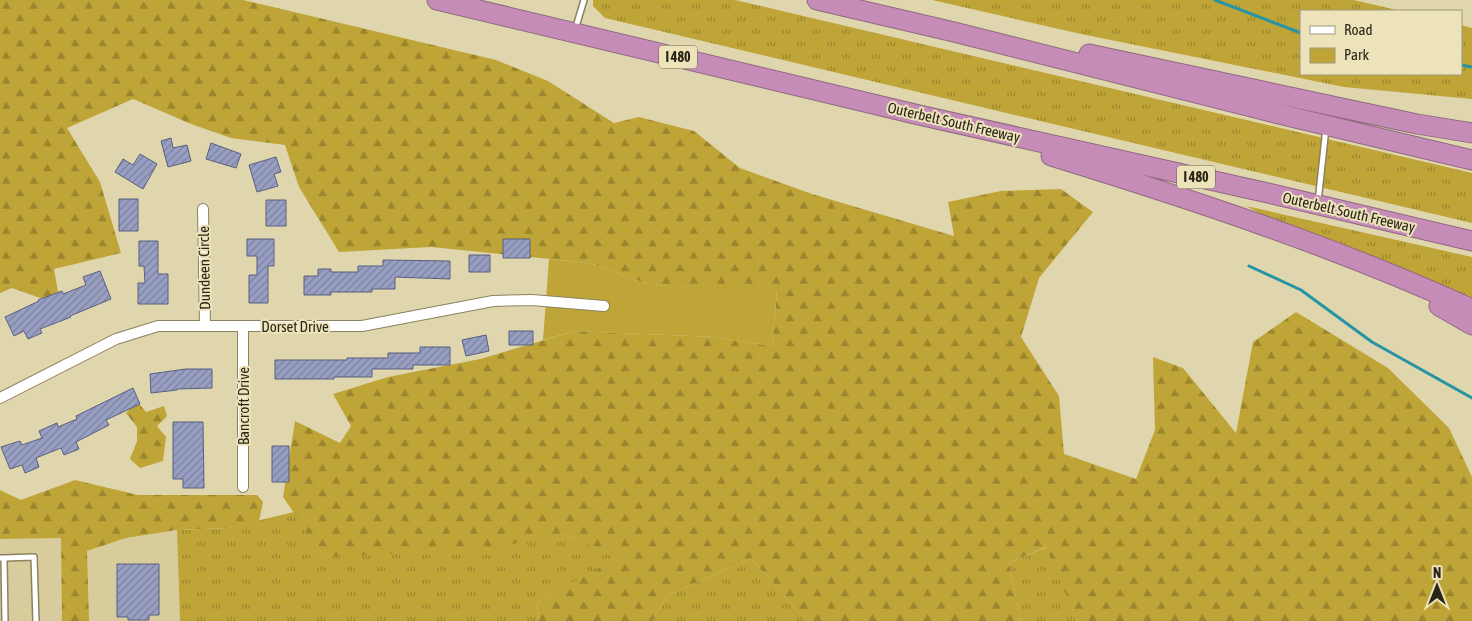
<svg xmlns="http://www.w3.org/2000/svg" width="1472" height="621" viewBox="0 0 1472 621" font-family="'Asap Condensed',sans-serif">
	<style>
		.built { fill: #d8cc9d }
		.grass { fill: url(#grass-tufts) }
		.forest { fill: url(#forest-firs) }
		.green { fill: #bfa537 }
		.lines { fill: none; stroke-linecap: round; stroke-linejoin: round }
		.stream { stroke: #2694a5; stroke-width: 3 }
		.building { fill: url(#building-hatch); stroke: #585f7f }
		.lane-casing { stroke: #8c825e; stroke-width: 8 }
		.street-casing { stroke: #8c825e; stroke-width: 12 }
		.highway-casing { stroke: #8f6880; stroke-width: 21 }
		.lane { stroke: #fff; stroke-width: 5 }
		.street { stroke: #fff; stroke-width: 10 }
		.highway { stroke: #c68cb8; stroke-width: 19 }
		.labels { text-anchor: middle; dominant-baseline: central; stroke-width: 4; stroke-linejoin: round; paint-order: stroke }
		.shield { fill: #ede3bb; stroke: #645f48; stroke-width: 1 }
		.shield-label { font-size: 14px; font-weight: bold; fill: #2a2617 }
		.street-label { font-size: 15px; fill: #2a2617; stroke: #ede3bb }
	</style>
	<defs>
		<pattern id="grass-tufts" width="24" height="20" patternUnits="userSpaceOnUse" patternTransform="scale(1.25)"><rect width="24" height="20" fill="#bfa537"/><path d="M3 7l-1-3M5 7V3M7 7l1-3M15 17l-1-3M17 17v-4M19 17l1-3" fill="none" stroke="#9b862d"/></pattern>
		<pattern id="forest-firs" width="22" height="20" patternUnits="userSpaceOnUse" patternTransform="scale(1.25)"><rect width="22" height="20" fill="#bfa537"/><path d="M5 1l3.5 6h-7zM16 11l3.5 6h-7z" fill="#9b862d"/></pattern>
		<pattern id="building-hatch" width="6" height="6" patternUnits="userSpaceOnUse" patternTransform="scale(1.25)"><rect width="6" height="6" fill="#989fc3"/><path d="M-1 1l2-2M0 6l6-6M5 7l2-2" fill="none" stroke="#7c819d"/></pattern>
	</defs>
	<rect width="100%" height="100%" fill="#dfd6ae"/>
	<path class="built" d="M177,530L180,621H89L87,551L126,538Z
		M61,538L62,621H0V539Z"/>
	<path class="grass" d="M593,0H735L1472,173V223L605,18L593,6Z
		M932,0H1354L1401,11H1301V74H1461V25L1472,28V99L1344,87L1081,34Z
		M1246,206L1472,257V301L1268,218Z
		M294,512L324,557L561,534L621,556L537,603L539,621H180L177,530L226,528Z
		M1047,547L1077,621H1021L1009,563Z
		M751,558L806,621H652L667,596Z"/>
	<path class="forest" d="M0,0H243L496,60L548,81L614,123L639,117L694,131L740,168L812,194L954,236L948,202L1001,191L1061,189L1093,212L1039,278L1021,337L1059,396L1064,454L1136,479L1155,430L1153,357L1183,368L1236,433L1253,342L1296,312L1388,368L1449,428L1472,477V621H1077L1046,547L1009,563L1021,621H806L751,558L667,596L652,621H539L537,603L620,556L561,534L493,548L324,557L283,497L295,421L340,443L351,426L333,394L388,377L480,359L575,331L714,337L772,346L777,291L650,285L589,263L431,247L339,252L299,187L285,145L231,138L191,124L133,99L67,128L100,182L121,253L54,269L58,292L43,299L12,288L0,293Z
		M137,401L146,412L164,406L167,416L157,426L166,437L163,461L140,468L130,459L137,441V427L126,413Z
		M75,480L138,495H257L263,502L259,521L226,528L177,530L126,538L87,551L89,621H62L61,538L0,539V490L21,500Z"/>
	<path class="green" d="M549,259L589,263L650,285L777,290L772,346L714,337L575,331L543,340Z"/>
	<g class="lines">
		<path class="stream" d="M1215,0L1301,33
			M1461,65L1472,67
			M1249,266L1301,290L1372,342L1472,398"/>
	</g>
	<path class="building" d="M171,138L173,148L187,145L191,161L168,167L161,141Z
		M211,143L241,154L236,168L206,159Z
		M140,154L157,164L143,189L115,172L123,159L133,165Z
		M276,157L281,172L274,174L278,186L257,192L249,165Z
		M119,199H138V231H119Z
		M266,200H286V226H266Z
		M247,239H274V266H268V303H249V275H257V256H247Z
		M503,239H530V258H503Z
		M139,241H158V274H168V304H138V283H145L144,266H139Z
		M469,255H490V272H469Z
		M383,260L450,261V279L395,277V289H372V292H331V295H304V276H318V269H331V272H358V266H383Z
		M100,271L111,299L70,316L71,317L40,329L42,333L28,339L24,331L14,336L5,317L39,301L38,300L62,291L63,294L86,285L83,277Z
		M509,331H533V345H509Z
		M486,335L489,351L466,356L462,340Z
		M420,347H450V365H413V369H372V377H334V379H275V360H347V358H388V353H420Z
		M186,369H212V388L177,389V390L151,393L150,374Z
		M133,388L140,404L106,420L109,425L76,442L79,449L64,455L61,448L36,458L39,467L25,473L22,465L10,469L1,447L20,441L22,445L42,438L39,431L57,423L58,427L77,419L76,416Z
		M173,422H203L204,488H183V479H173Z
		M272,446H289V482H272Z
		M117,564H159V615H149V620H128V617H117Z"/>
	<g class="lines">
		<g class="lane-casing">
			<path id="lane" d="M575,30L584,0
				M1318,202L1326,128
				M0,558H4L5,621
				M4,558L34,557L36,621"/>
		</g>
		<g class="street-casing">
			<path id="street" d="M203,209L205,326
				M243,326V487
				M0,398L116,339L158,326H362L493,301L532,300L604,306"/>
		</g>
		<g class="highway-casing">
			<path id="highway" d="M437,0L919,115L1268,193L1472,241
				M817,0L954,32L1279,114L1472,160
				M1089,54L1417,124L1472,133
				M1051,156C1194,200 1336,247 1472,309
				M1439,306L1472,325"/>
		</g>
		<use href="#lane" class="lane"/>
		<use href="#street" class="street"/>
		<use href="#highway" class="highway"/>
	</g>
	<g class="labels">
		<g class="shield">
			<rect x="659" y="45.5" width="38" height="23" rx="4"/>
			<rect x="1177" y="165.5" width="38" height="23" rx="4"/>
		</g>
		<g class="shield-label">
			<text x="678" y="57">I 480</text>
			<text x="1196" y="177">I 480</text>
		</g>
		<g class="street-label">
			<text transform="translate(954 122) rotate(13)">Outerbelt South Freeway</text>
			<text transform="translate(1349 212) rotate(13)">Outerbelt South Freeway</text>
			<text transform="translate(204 268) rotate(-91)">Dundeen Circle</text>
			<text x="295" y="326">Dorset Drive</text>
			<text transform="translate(243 406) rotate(-90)">Bancroft Drive</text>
		</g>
	</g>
	<rect x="1300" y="10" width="162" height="65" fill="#ede3bb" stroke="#9f9779"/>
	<rect x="1310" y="26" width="25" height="8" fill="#ffffff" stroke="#9f9779"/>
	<text x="1344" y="35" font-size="15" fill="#2a2617">Road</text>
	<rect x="1310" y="48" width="25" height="15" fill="#bfa537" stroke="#9f9779"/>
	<text x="1344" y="60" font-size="15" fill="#2a2617">Park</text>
	<g transform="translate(1437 586)" stroke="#ede3bb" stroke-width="4" paint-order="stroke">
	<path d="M0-4L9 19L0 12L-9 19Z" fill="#2a2617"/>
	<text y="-8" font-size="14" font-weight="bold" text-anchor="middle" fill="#2a2617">N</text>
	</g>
</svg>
